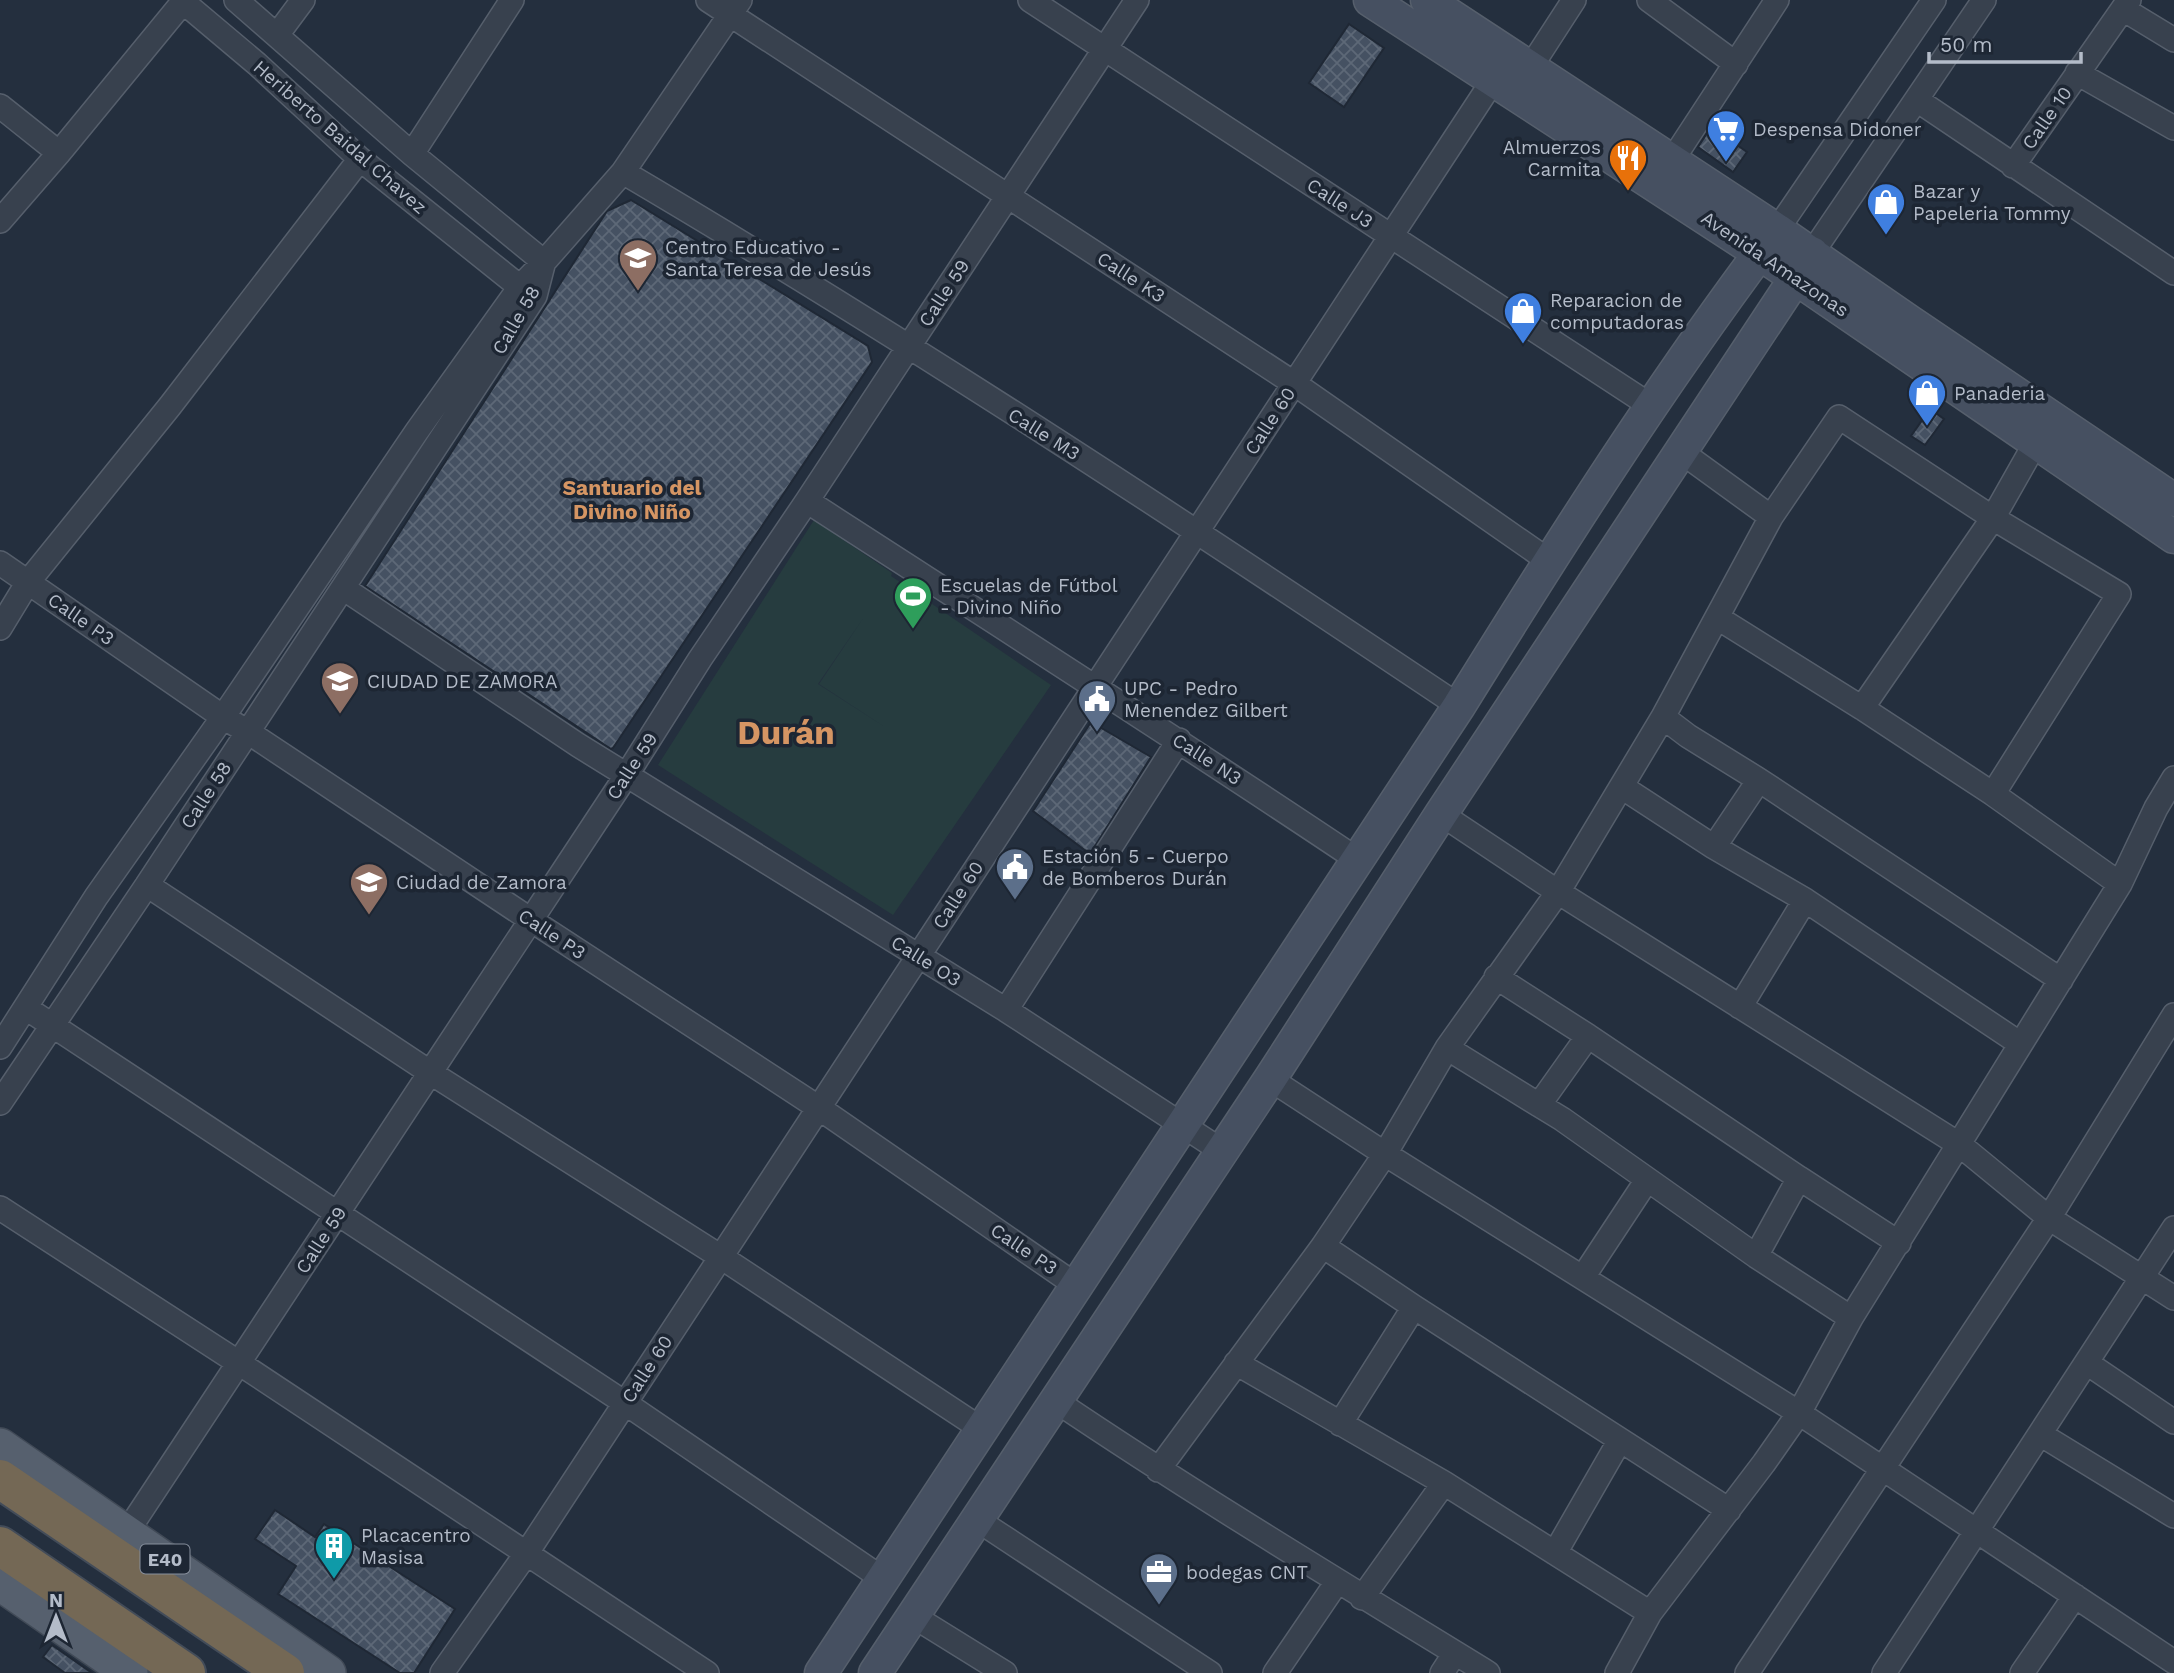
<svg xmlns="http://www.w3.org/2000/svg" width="2174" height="1673" viewBox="0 0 2174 1673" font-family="'Work Sans',sans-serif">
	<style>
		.park { fill: #263c3f; fill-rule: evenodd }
		.building { fill: url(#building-cross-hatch); stroke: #1f2835; stroke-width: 2 }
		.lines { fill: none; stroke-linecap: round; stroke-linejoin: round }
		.street-casing { stroke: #565f6c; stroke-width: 26 }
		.secondary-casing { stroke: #565f6c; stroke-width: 35 }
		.primary-casing { stroke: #414a57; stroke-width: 38 }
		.highway-casing { stroke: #434c59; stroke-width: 42 }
		.street { stroke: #38414e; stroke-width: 23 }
		.secondary { stroke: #465061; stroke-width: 32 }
		.primary { stroke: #56606e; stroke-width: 35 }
		.highway { stroke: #746855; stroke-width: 38 }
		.labels { text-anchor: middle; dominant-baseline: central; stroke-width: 7; stroke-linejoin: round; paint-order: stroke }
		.shield { fill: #1d2633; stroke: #878f9c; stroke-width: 2 }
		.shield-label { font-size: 18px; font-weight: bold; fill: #b4bcc9 }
		.street-label { font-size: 19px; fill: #b4bcc9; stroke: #1d2633 }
		.poi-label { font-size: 19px; fill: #b4bcc9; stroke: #1d2633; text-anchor: start }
		.neighbourhood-label { font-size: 21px; font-weight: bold; fill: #d59563; stroke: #1d2633 }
		.town-label { font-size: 33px; font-weight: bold; fill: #d59563; stroke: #1d2633 }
	</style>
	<defs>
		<pattern id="building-cross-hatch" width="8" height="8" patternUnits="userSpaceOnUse" patternTransform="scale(1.75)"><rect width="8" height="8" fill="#455162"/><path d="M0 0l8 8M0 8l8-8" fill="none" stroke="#5d6877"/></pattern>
	</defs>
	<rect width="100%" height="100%" fill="#242f3e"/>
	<path class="park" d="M814,520L892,573L891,576L1051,685L893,915L658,765ZM864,617L819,684L888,729L818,684Z"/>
	<path class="building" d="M1349,24L1384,48L1344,107L1309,83Z
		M1711,127L1747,152L1733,172L1698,147Z
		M631,200L868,346L872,362L613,748L611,749L365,586L607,211Z
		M1930,409L1944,419L1925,445L1911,436Z
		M1091,722L1151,757L1090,854L1033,811Z
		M275,1510L315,1537L324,1524L455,1609L414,1673H400L278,1594L296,1566L255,1539Z
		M52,1645L92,1673H65L43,1657Z"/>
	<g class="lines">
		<g class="street-casing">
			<path id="street" d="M181,0L257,64L360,159L520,287L533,294
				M236,0L412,154L544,262
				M708,0L1295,384L1549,561
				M1030,0L1651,406
				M1649,0L1736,64
				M2123,9L2174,40
				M277,35L303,0
				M1530,68L1574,0
				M2077,73L2174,128
				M1917,100L2174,273
				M0,106L59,153
				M412,154L512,0
				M1671,162L1777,0
				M2013,166L2129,0
				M623,172C908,340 1184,522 1459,706
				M0,221L59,153L183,2
				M1777,230L1934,0
				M1812,253L1984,0
				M1680,451L1771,517
				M807,501C991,620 1176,738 1358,860
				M0,563L223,717L248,732L531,920L819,1108L1077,1286
				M343,588L578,745L1006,1010L1222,1151
				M0,628L28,582L170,406L360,159
				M1862,708L1993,518L2036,442
				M1663,717L1688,736L1759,780L2061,980
				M1622,787L1714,847L1759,780
				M1993,794L2120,884
				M1441,814L1558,892L1960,1145L2049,1218L2174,1298
				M1714,847L1805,900L1740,1007
				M147,885L431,1073L721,1257L983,1430
				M1805,900L2019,1043
				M1496,977L1588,1036L1799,1178L1756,1256
				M26,1008L625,1403L883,1579
				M1006,1010L1179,740
				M1588,1036L1539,1105L1562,1119L1756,1256L1851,1318
				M0,1047L96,897L223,717L417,431L520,287L544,262L623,172L740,0
				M1447,1048L1539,1105
				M1270,1079L1385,1154L1799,1413L2174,1662
				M0,1103L147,885L535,296L543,265
				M1799,1178L1899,1243
				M0,1208L239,1363L707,1673
				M1323,1246L1414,1307L1729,1510
				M1583,1277L1647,1180
				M1236,1363L1444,1483L1650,1613
				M2087,1363L2174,1422
				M1056,1401C1197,1496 1343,1584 1488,1673
				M1340,1424L1414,1307
				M2040,1434L2174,1516
				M1158,1470L1323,1246L1385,1154L1447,1048L1558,892L1663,717L1771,517L1839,417L1993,518L2119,594L1993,794L1862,708L1718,618
				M976,1519L1210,1673
				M127,1532L626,776L700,659L807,501L1137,0
				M1555,1553L1620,1440
				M1362,1598L1444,1483
				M913,1616L1005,1673
				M442,1673L526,1554L1494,79
				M1275,1673L1337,1582
				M1442,1673L1455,1653
				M1617,1673L1650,1613L1764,1463L1799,1413L1851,1318L2120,884L2156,808L2174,778
				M1747,1673L2049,1218L2174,1015
				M1884,1673L2174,1228
				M2022,1673L2075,1596"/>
		</g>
		<g class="secondary-casing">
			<path id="secondary" d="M1370,0L1759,253L2174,537
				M1427,0L1777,230L1910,322L2174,500
				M821,1673L1459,706C1560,543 1662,382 1777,230
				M875,1673L1270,1079L1441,814L1812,253"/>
		</g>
		<g class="primary-casing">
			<path id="primary" d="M0,1446L328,1673
				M0,1583L130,1673"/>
		</g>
		<g class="highway-casing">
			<path id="highway" d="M0,1479L285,1673
				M0,1546L186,1673"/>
		</g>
		<use href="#street" class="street"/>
		<use href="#secondary" class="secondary"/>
		<use href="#primary" class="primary"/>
		<use href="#highway" class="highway"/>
	</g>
	<defs>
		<g id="supermarket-pin" transform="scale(2.0125)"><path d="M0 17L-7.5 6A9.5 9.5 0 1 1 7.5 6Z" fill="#3f7fe0" stroke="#1d2633"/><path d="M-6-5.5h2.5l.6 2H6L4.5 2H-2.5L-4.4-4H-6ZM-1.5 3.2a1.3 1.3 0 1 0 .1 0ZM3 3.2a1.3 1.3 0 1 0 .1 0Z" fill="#fff"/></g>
		<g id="restaurant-pin" transform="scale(2.0125)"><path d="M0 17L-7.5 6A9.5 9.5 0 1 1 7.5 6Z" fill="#e8710a" stroke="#1d2633"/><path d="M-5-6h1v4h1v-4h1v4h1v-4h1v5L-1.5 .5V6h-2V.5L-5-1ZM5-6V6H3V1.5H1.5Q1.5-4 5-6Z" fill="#fff"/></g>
		<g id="shop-pin" transform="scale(2.0125)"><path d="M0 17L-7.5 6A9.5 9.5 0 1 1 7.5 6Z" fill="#3f7fe0" stroke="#1d2633"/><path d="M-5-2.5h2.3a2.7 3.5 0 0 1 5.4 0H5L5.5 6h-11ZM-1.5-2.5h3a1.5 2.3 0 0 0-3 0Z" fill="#fff"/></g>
		<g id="school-pin" transform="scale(2.0125)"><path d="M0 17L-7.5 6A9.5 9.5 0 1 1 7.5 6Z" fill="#8d6e63" stroke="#1d2633"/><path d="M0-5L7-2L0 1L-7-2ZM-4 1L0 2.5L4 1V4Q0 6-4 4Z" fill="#fff"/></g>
		<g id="stadium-pin" transform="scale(2.0125)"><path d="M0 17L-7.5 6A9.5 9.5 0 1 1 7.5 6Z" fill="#2e9e5b" stroke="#1d2633"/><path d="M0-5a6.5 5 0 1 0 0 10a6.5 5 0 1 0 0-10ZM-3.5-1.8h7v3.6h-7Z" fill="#fff"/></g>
		<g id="civic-pin" transform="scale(2.0125)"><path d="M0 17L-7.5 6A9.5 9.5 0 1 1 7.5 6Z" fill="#5c6f8a" stroke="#1d2633"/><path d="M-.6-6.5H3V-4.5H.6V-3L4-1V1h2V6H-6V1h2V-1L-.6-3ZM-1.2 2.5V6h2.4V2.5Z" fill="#fff"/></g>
		<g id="building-pin" transform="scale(2.0125)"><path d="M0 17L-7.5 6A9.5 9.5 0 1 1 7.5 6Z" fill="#0f9aa8" stroke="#1d2633"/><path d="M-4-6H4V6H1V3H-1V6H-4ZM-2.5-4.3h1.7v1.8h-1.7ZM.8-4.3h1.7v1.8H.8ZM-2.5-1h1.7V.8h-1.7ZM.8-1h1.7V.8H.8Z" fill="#fff"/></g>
		<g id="office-pin" transform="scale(2.0125)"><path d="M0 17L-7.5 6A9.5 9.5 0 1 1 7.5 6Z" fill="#5c6f8a" stroke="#1d2633"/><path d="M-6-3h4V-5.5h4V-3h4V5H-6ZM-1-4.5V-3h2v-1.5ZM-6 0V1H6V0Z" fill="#fff"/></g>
	</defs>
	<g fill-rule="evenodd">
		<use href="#supermarket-pin" x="1726" y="129"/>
		<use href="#restaurant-pin" x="1628" y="158"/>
		<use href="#shop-pin" x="1886" y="202"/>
		<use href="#school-pin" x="638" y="258"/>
		<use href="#shop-pin" x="1523" y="311"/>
		<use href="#shop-pin" x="1927" y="393"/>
		<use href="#stadium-pin" x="913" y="596"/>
		<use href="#school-pin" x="340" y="681"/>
		<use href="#civic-pin" x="1097" y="699"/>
		<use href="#civic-pin" x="1015" y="867"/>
		<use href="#school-pin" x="369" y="882"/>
		<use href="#building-pin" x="334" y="1546"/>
		<use href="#office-pin" x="1159" y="1572"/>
	</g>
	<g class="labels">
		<rect class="shield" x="140.5" y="1544.5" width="49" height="29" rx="5"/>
		<g class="shield-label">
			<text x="165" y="1559">E40</text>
		</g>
		<g class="street-label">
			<text transform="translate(2047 118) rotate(-55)">Calle 10</text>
			<text transform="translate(340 137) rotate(41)">Heriberto Baidal Chavez</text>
			<text transform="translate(1340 203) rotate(33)">Calle J3</text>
			<text transform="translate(1775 264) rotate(34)">Avenida Amazonas</text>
			<text transform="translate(1131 277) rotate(33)">Calle K3</text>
			<text transform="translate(944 293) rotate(-57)">Calle 59</text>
			<text transform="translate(516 320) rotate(-60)">Calle 58</text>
			<text transform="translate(1270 421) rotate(-57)">Calle 60</text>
			<text transform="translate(1044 434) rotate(32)">Calle M3</text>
			<text transform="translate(81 619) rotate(35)">Calle P3</text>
			<text transform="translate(1207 759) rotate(33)">Calle N3</text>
			<text transform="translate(632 766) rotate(-57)">Calle 59</text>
			<text transform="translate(206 795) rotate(-57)">Calle 58</text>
			<text transform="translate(958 895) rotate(-57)">Calle 60</text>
			<text transform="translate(552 934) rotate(33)">Calle P3</text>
			<text transform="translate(926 961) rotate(32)">Calle O3</text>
			<text transform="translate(321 1240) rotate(-57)">Calle 59</text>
			<text transform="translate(1024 1249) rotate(34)">Calle P3</text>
			<text transform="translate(647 1369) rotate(-57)">Calle 60</text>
		</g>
		<g class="poi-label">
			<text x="1753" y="129">Despensa Didoner</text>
			<text x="1601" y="147" text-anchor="end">Almuerzos<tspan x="1601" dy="22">Carmita</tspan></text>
			<text x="1913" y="191">Bazar y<tspan x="1913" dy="22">Papeleria Tommy</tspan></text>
			<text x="665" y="247">Centro Educativo -<tspan x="665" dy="22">Santa Teresa de Jesús</tspan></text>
			<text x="1550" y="300">Reparacion de<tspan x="1550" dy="22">computadoras</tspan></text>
			<text x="1954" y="393">Panaderia</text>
			<text x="940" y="585">Escuelas de Fútbol<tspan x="940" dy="22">- Divino Niño</tspan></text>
			<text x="367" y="681">CIUDAD DE ZAMORA</text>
			<text x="1124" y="688">UPC - Pedro<tspan x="1124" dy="22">Menendez Gilbert</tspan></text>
			<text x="1042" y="856">Estación 5 - Cuerpo<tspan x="1042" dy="22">de Bomberos Durán</tspan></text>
			<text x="396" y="882">Ciudad de Zamora</text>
			<text x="361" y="1535">Placacentro<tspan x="361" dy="22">Masisa</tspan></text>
			<text x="1186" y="1572">bodegas CNT</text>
		</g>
		<g class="neighbourhood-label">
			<text x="632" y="487">Santuario del<tspan x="632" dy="24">Divino Niño</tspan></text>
		</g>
		<g class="town-label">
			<text x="786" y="732">Durán</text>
		</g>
	</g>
	<g transform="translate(56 1617)" stroke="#1d2633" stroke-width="5" paint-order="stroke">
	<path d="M0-5L12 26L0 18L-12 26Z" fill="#b4bcc9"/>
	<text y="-10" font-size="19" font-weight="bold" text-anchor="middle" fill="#b4bcc9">N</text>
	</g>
	<path d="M1929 52v10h152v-10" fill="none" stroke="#b4bcc9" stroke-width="3.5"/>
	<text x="1940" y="52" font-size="21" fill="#b4bcc9" stroke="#1d2633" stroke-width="5" paint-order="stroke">50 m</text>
</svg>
